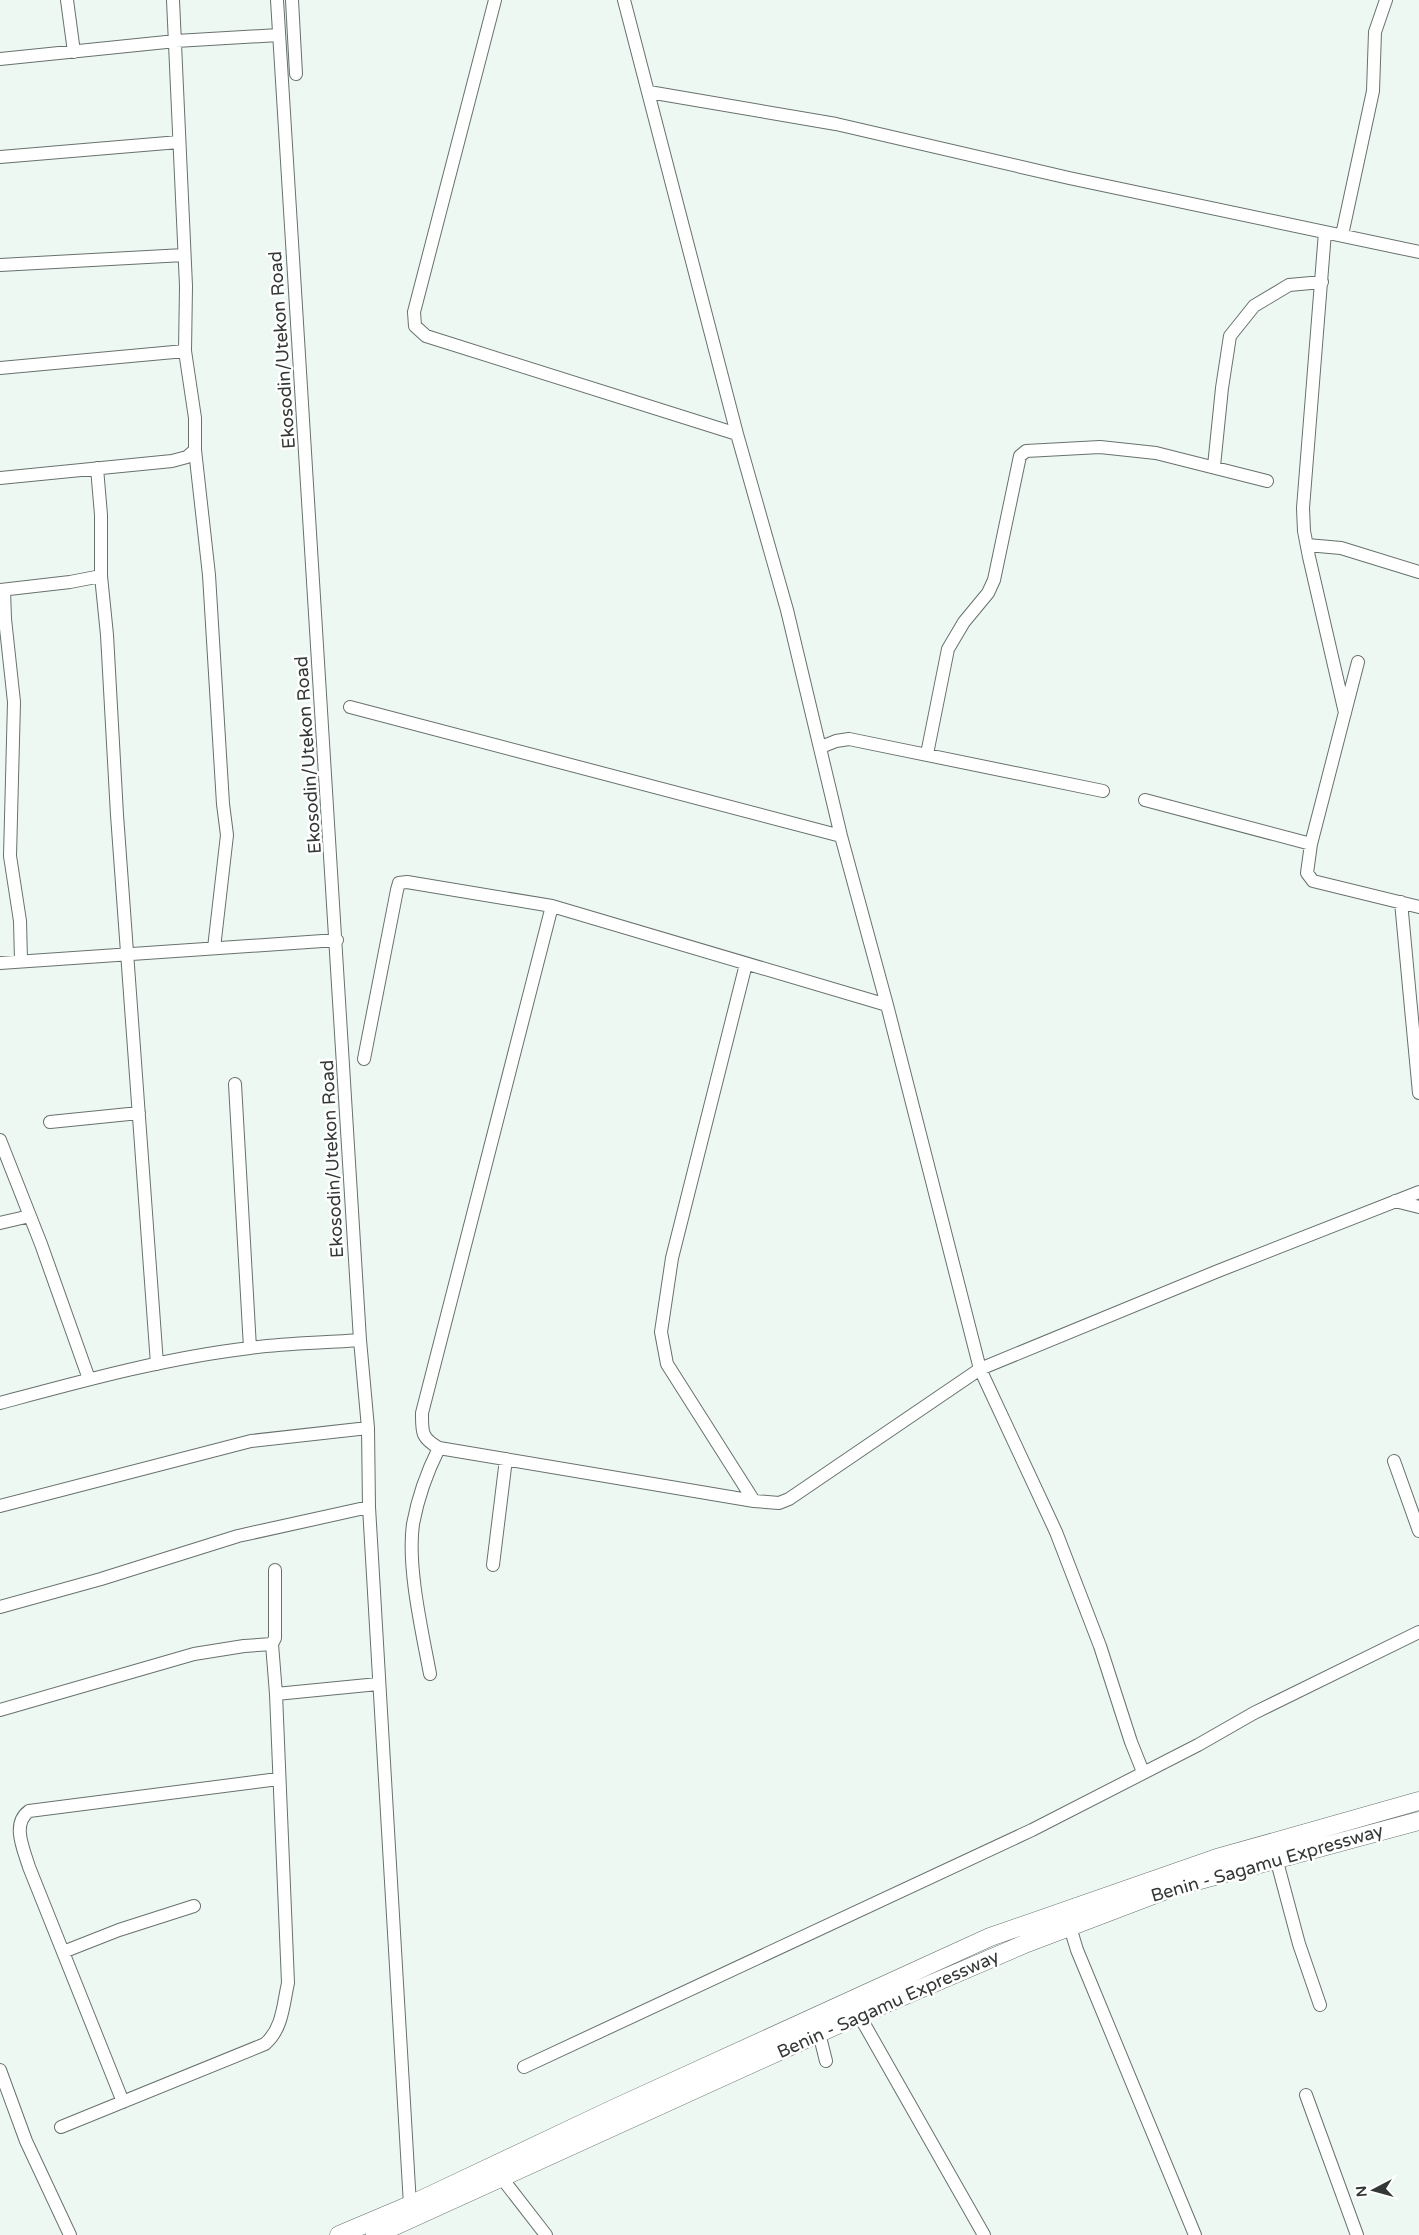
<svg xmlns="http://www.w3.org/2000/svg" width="1419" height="2235" viewBox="0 0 1419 2235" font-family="'Varela Round',sans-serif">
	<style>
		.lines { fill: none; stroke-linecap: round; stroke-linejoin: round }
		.minor-casing { stroke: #68716d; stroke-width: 14 }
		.highway-casing { stroke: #68716d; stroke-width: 19 }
		.minor { stroke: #fff; stroke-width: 12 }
		.highway { stroke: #fff; stroke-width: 18 }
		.labels { text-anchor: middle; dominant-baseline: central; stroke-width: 5; stroke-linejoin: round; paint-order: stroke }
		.street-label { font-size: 18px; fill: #333836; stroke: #fff }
	</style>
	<rect width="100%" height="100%" fill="#edf8f3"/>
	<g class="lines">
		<g class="minor-casing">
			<path id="minor" d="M67,0L74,52
				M173,0L186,286L185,351L195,418V450L209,575L223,804L227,835L214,948
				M277,0L360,1340L368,1428L369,1507L410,2205
				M292,0L296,74
				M495,0L414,312L415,326L426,336L737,434
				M624,0L737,434L787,610L841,836L887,1005L980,1369L1056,1532L1100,1646L1131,1742L1143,1772
				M0,59L176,41L279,35
				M649,92L836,124L1069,178L1419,252
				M0,157L179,142
				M1325,232L1303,508L1304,531L1309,557L1345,713
				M1342,235L1373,91L1375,32L1386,0
				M0,265L184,255
				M0,368L185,351
				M1214,466L1222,388L1230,336L1254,306L1289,285L1322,282
				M97,468L101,515V576L107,635L117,815L157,1364
				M0,478L172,461L187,457L195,450
				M1307,545L1341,548L1419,572
				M0,590L70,582L101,576
				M4,590L5,619
				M0,615L5,619L14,702L10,856L20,921L21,961
				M1358,662L1311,844L1307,873L1313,881L1419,907
				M350,707L841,836
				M821,747L836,741L849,739L1103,791
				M927,754L948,649L964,622L988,593L994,580L1020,456L1026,451L1100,447L1156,453L1267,481
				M1145,800L1311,844
				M1401,902L1419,1093
				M552,906L422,1413C422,1432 421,1438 439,1448L754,1501L779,1503L789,1499L980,1369L1218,1271L1419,1192
				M0,963L337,940
				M746,964L672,1258L661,1332L667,1364L754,1501
				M364,1059L397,890L399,883L407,882L552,906L887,1005
				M235,1084L250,1348
				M50,1122L139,1113
				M0,1140L41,1244L89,1379
				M1395,1201L1419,1207
				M0,1223L30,1216
				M0,1403C82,1381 165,1358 250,1348C286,1343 324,1343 360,1340
				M1394,1461L1419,1531
				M0,1506L251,1441L368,1428
				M493,1565L506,1459
				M275,1570V1638L272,1644L276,1694L378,1684
				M0,1607L101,1579L238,1536L369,1507
				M430,1674C422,1631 407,1567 413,1524C418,1497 427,1472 439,1448
				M0,1710L194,1654L244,1646L272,1644
				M1276,1858L1299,1944L1320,2005
				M1070,1927L1077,1950L1195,2235
				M63,1952L119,1930L194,1906
				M859,2015L984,2235
				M819,2033L826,2061
				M524,2067L1032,1830L1198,1745L1254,1713L1419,1632
				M0,2070L26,2141L70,2235
				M1306,2095L1357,2235
				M123,2102L29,1867C24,1850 11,1824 29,1811L278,1779
				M61,2127L265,2044C283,2028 283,2005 288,1983L276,1694
				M501,2177L546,2235"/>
		</g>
		<g class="highway-casing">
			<path id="highway" d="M339,2235L410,2205L613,2109L990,1937L1217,1858L1419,1801
				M375,2235L859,2015L1027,1943L1174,1887L1419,1821"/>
		</g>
		<use href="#minor" class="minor"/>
		<use href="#highway" class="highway"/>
	</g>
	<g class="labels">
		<g class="street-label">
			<text transform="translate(282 350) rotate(-94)">Ekosodin/Utekon Road</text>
			<text transform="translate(308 755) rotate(-94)">Ekosodin/Utekon Road</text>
			<text transform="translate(332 1159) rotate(-93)">Ekosodin/Utekon Road</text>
			<text transform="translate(1267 1863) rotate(-16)">Benin - Sagamu Expressway</text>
			<text transform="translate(888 2004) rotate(-24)">Benin - Sagamu Expressway</text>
		</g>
	</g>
	<g transform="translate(1374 2190) rotate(264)" stroke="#ffffff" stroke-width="4" paint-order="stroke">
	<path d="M0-4L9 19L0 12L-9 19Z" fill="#333836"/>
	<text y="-8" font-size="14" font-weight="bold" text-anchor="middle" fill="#333836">N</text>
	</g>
</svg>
